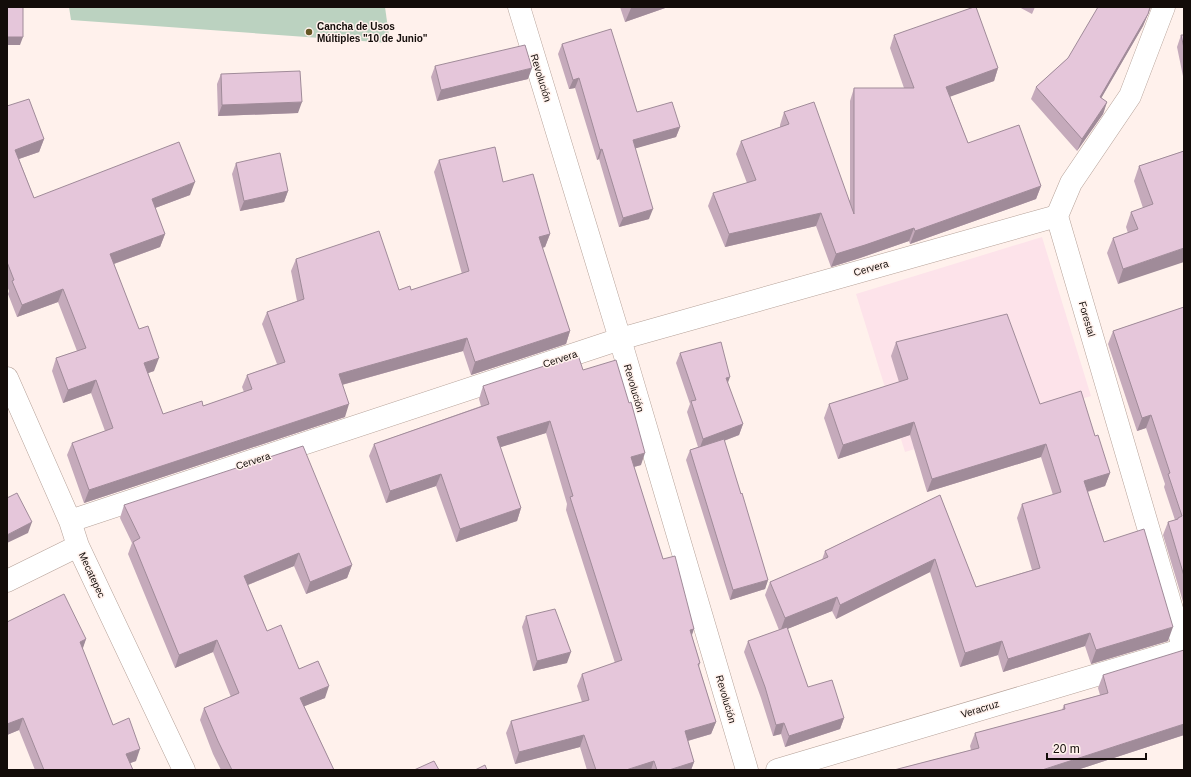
<svg xmlns="http://www.w3.org/2000/svg" width="1191" height="777" viewBox="0 0 1191 777" font-family="Arial,sans-serif">
	<style>
		.education { fill: #fde3ea }
		.green { fill: #bbd2c0 }
		.lines { fill: none; stroke-linecap: round; stroke-linejoin: round }
		.street-casing { stroke: #b5a198; stroke-width: 23 }
		.street { stroke: #fff; stroke-width: 22 }
		.wall { fill: #c5aabb }
		.shaded-wall { fill: #a08b99 }
		.building { fill: #e5c6da; stroke: #a08b99 }
		.poi-dot { fill: #665623; stroke: #fff1ec; stroke-width: 1.5 }
		.labels { text-anchor: middle; dominant-baseline: central; stroke-width: 3; stroke-linejoin: round; paint-order: stroke }
		.poi-label { font-size: 10px; font-weight: bold; fill: #130c09; stroke: #fff1ec; text-anchor: start }
		.street-label { font-size: 10px; fill: #130c09; stroke: #fff1ec }
	</style>
	<rect width="100%" height="100%" fill="#fff1ec"/>
	<path class="education" d="M1042,237L1091,396L905,452L856,294Z"/>
	<path class="green" d="M69,7H385L390,43L71,20Z"/>
	<g class="lines">
		<g class="street-casing">
			<path id="street" d="M519,7L620,339L747,770
				M1164,7L1130,96L1071,183L1057,216L1184,650
				M7,378L70,521L78,546L184,770
				M70,521L620,339L1057,216
				M7,581L78,546
				M777,770L1184,649"/>
		</g>
		<use href="#street" class="street"/>
	</g>
	<path class="wall" d="M620,7H668L625,22Z
		M1019,7H1035L1032,14Z
		M1151,7L1143,26L1101,98L1107,102L1103,114L1077,151L1031,99L1036,87L1068,58Z
		M894,35L998,68L994,81L950,96L968,143L1041,186L1036,199L910,244L909,241L860,258L831,267L816,226L725,247L708,206L713,193L747,183L736,154L741,141L780,127V125L784,112L850,201V101L854,88H904L890,48Z
		M1181,35H1184V81L1177,47Z
		M562,44L637,112L680,127L676,137L635,148L649,219L619,227L599,159L597,160L575,88L569,89L558,54Z
		M435,66L528,79L437,101L431,77Z
		M221,74L298,113L218,116L217,84Z
		M7,106L44,139L39,152L19,159L34,198L190,195L155,208L165,234L160,247L114,264L154,371L148,373L163,414L203,406L244,392L242,387L247,375L277,364L262,324L267,312L297,301L291,271L296,259L399,290H411L462,274L434,172L439,160L503,182L550,234L545,247L542,248L570,331L566,344L471,375L463,351L342,385L345,417L84,503L67,455L72,443L105,431L91,393L63,403L52,371L56,358L77,351L58,302L17,317L8,294L9,291L7,286Z
		M1184,151L1118,284L1107,253L1113,238L1128,233L1126,227L1131,212L1143,208L1134,181L1139,166Z
		M236,163L288,191L284,202L240,211L232,174Z
		M1184,307V605L1163,535L1168,522L1175,520L1164,487L1165,484L1146,428L1137,431L1108,344L1113,331Z
		M896,342L1040,404L1095,436L1110,473L1105,486L1088,492L1104,542L1168,641L1091,664L1085,646L1003,672L998,655L960,667L930,572L836,619L832,611L787,629L808,687L844,718L840,729L785,747L781,734L773,736L761,698L744,652L748,641L779,630L765,595L770,582L822,560L825,551L940,495L976,587L1032,570L1017,518L1022,504L1053,495L1041,457L927,492L910,435L838,459L824,418L829,404L899,382L891,356Z
		M680,353L743,424L739,435L724,441L768,580L765,589L730,600L686,460L690,450L698,447L687,412L690,404L676,363Z
		M583,370L641,465L634,467L663,559L692,636L700,663L699,667L716,722L711,734L688,741L694,762L691,770H587L580,747L515,764L506,733L511,721L582,702L577,686L582,674L615,663L566,510L567,504L546,433L500,447L521,508L517,521L456,542L436,486L386,503L369,456L374,444L481,406L479,399L483,386Z
		M124,505L352,565L347,578L306,594L294,566L248,585L267,631L325,698L304,706L334,770H221L213,754L200,720L204,708L231,697L213,652L175,668L128,554L132,543L120,518Z
		M526,616L567,663L533,671L522,627Z
		M7,622L86,639L82,649L113,725L136,761L130,763L133,770H35L19,730L7,735Z
		M1103,675L1184,735L1077,770H894L971,750L970,746L975,733L1062,710L1064,705L1100,695L1098,688Z"/>
	<path class="shaded-wall" d="M632,7H668L625,22L631,8Z
		M1151,7L1143,26L1095,109L1100,97Z
		M7,37H23L20,45H7Z
		M532,68L528,79L437,101L441,90Z
		M998,68L994,81L941,100L946,87Z
		M579,78L575,88L569,89L573,80Z
		M302,102L298,113L218,116L222,105Z
		M1107,102L1103,114L1077,151L1082,139Z
		M680,127L676,137L630,150L633,140Z
		M44,139L39,152L10,162L15,150Z
		M602,149L599,159L597,160L600,150Z
		M195,182L190,195L147,211L152,199Z
		M1041,186L1036,199L910,244L915,231Z
		M288,191L284,202L240,211L244,201Z
		M653,209L649,219L619,227L623,218Z
		M821,213L816,226L725,247L729,234Z
		M914,228L909,241L860,258L831,267L836,254Z
		M165,234L160,247L105,267L110,254Z
		M550,234L545,247L534,250L539,237Z
		M1184,248V262L1118,284L1123,269Z
		M63,289L58,302L17,317L22,305Z
		M570,331L566,344L471,375L475,362Z
		M467,338L463,351L334,387L339,374Z
		M159,358L154,371L140,376L144,363Z
		M730,377L726,388V378Z
		M96,380L91,393L63,403L68,390Z
		M349,404L345,417L84,503L89,490Z
		M1151,415L1146,428L1137,431L1142,418Z
		M550,421L546,433L492,450L497,437Z
		M914,422L910,435L838,459L843,445Z
		M743,424L739,435L699,450L703,439Z
		M1046,444L1041,457L927,492L932,479Z
		M645,453L641,465L626,469L631,457Z
		M1110,473L1105,486L1079,494L1084,481Z
		M441,474L436,486L386,503L390,491Z
		M521,508L517,521L456,542L460,529Z
		M32,522L28,533L7,543V535Z
		M299,553L294,566L240,588L244,576Z
		M935,559L930,572L836,619L840,605Z
		M352,565L347,578L306,594L310,582Z
		M768,580L765,589L730,600L733,590Z
		M837,597L832,611L780,632L785,618Z
		M1173,627L1168,641L1091,664L1096,650Z
		M694,629L690,641V630Z
		M1090,633L1085,646L1003,672L1008,659Z
		M86,639L82,651L80,642Z
		M217,640L213,652L175,668L179,655Z
		M1002,641L998,655L960,667L965,653Z
		M571,652L567,663L533,671L537,661Z
		M329,686L325,698L295,710L300,698Z
		M23,718L19,730L7,735V724Z
		M844,718L840,729L785,747L789,736Z
		M716,722L711,734L680,743L685,731Z
		M784,723L781,734L773,736L776,725Z
		M1184,724V735L1077,770H1042Z
		M584,735L580,747L515,764L519,752Z
		M140,749L136,761L122,766L126,754Z
		M654,761L651,770H626Z
		M694,762L691,770H669Z"/>
	<path class="building" d="M7,7H23V37H7Z
		M974,7H976L998,68L946,87L968,143L1019,125L1041,186L915,231L914,228L865,245L836,254L821,213L729,234L713,193L756,180L741,141L789,124L784,112L814,102L854,214V88H914L894,35Z
		M1098,7H1150L1148,14L1100,97L1107,102L1082,139L1036,87L1068,58Z
		M611,29L637,112L672,102L680,127L633,140L653,209L623,218L602,149L600,150L579,78L573,80L562,44Z
		M1181,35H1184V48Z
		M525,45L532,68L441,90L435,66Z
		M300,71L302,102L222,105L221,74Z
		M29,99L44,139L15,150L34,198L179,142L195,182L152,199L165,234L110,254L139,329L148,326L159,358L144,363L163,414L202,401L203,406L252,389L247,375L285,362L267,312L304,299L296,259L379,231L399,290L410,286L411,290L469,271L439,160L495,147L503,182L533,174L550,234L539,237L570,331L475,362L467,338L339,374L349,404L89,490L72,443L113,428L96,380L68,390L56,358L86,348L63,289L22,305L12,281L14,280L7,262V106Z
		M1184,151V248L1123,269L1113,238L1138,229L1131,212L1153,204L1139,166Z
		M280,153L288,191L244,201L236,163Z
		M1184,307V576L1168,522L1178,519V518L1182,516L1168,474L1170,473L1151,415L1142,418L1113,331Z
		M1007,314L1040,404L1081,391L1095,436L1098,435L1110,473L1084,481L1104,542L1144,529L1173,627L1096,650L1090,633L1008,659L1002,641L965,653L935,559L840,605L837,597L785,618L770,582L828,557L825,551L940,495L976,587L1040,568L1022,504L1061,492L1046,444L932,479L914,422L843,445L829,404L908,379L896,342Z
		M721,342L730,377L726,378L743,424L703,439L691,401L696,400L680,353Z
		M578,355L583,370L616,360L629,403L631,402L645,453L631,457L663,559L675,556L694,629L690,630L700,663L698,664L716,722L685,731L694,762L669,770H657L654,761L626,770H596L584,735L519,752L511,721L589,700L582,674L622,660L570,497L573,496L550,421L497,437L521,508L460,529L441,474L390,491L374,444L489,404L483,386Z
		M724,439L741,494L742,493L768,580L733,590L690,450Z
		M303,446L352,565L310,582L299,553L244,576L267,631L281,625L299,669L318,661L329,686L300,698L334,770H232L218,741L204,708L239,693L217,640L179,655L133,542L140,538L124,505Z
		M17,493L32,522L7,535V498Z
		M64,594L86,639L80,642L113,725L129,718L140,749L126,754L133,770H44L23,718L7,724V622Z
		M555,609L571,652L537,661L526,616Z
		M787,627L808,687L832,680L844,718L789,736L784,723L776,725L765,687L748,641Z
		M1184,650V724L1042,770H894L979,748L975,733L1065,709L1064,705L1108,693L1103,675Z
		M434,761L439,770H414Z
		M485,765L487,770H475Z"/>
	<circle class="poi-dot" cx="309" cy="32" r="4"/>
	<g class="labels">
		<g class="poi-label">
			<text x="317" y="26">Cancha de Usos<tspan x="317" dy="12">Múltiples "10 de Junio"</tspan></text>
		</g>
		<g class="street-label">
			<text transform="translate(541 78) rotate(73)">Revolución</text>
			<text transform="translate(871 268) rotate(-16)">Cervera</text>
			<text transform="translate(1087 319) rotate(74)">Forestal</text>
			<text transform="translate(560 359) rotate(-18)">Cervera</text>
			<text transform="translate(634 388) rotate(74)">Revolución</text>
			<text transform="translate(253 461) rotate(-18)">Cervera</text>
			<text transform="translate(92 575) rotate(65)">Mecatepec</text>
			<text transform="translate(726 699) rotate(74)">Revolución</text>
			<text transform="translate(980 709) rotate(-17)">Veracruz</text>
		</g>
	</g>
	<rect width="1191" height="777" fill="none" stroke="#130c09" stroke-width="16"/>
	<path d="M1047 753v6h99v-6" fill="none" stroke="#130c09" stroke-width="2"/>
	<text x="1053" y="753" font-size="12" fill="#130c09" stroke="#fff1ec" stroke-width="3" paint-order="stroke">20 m</text>
</svg>
